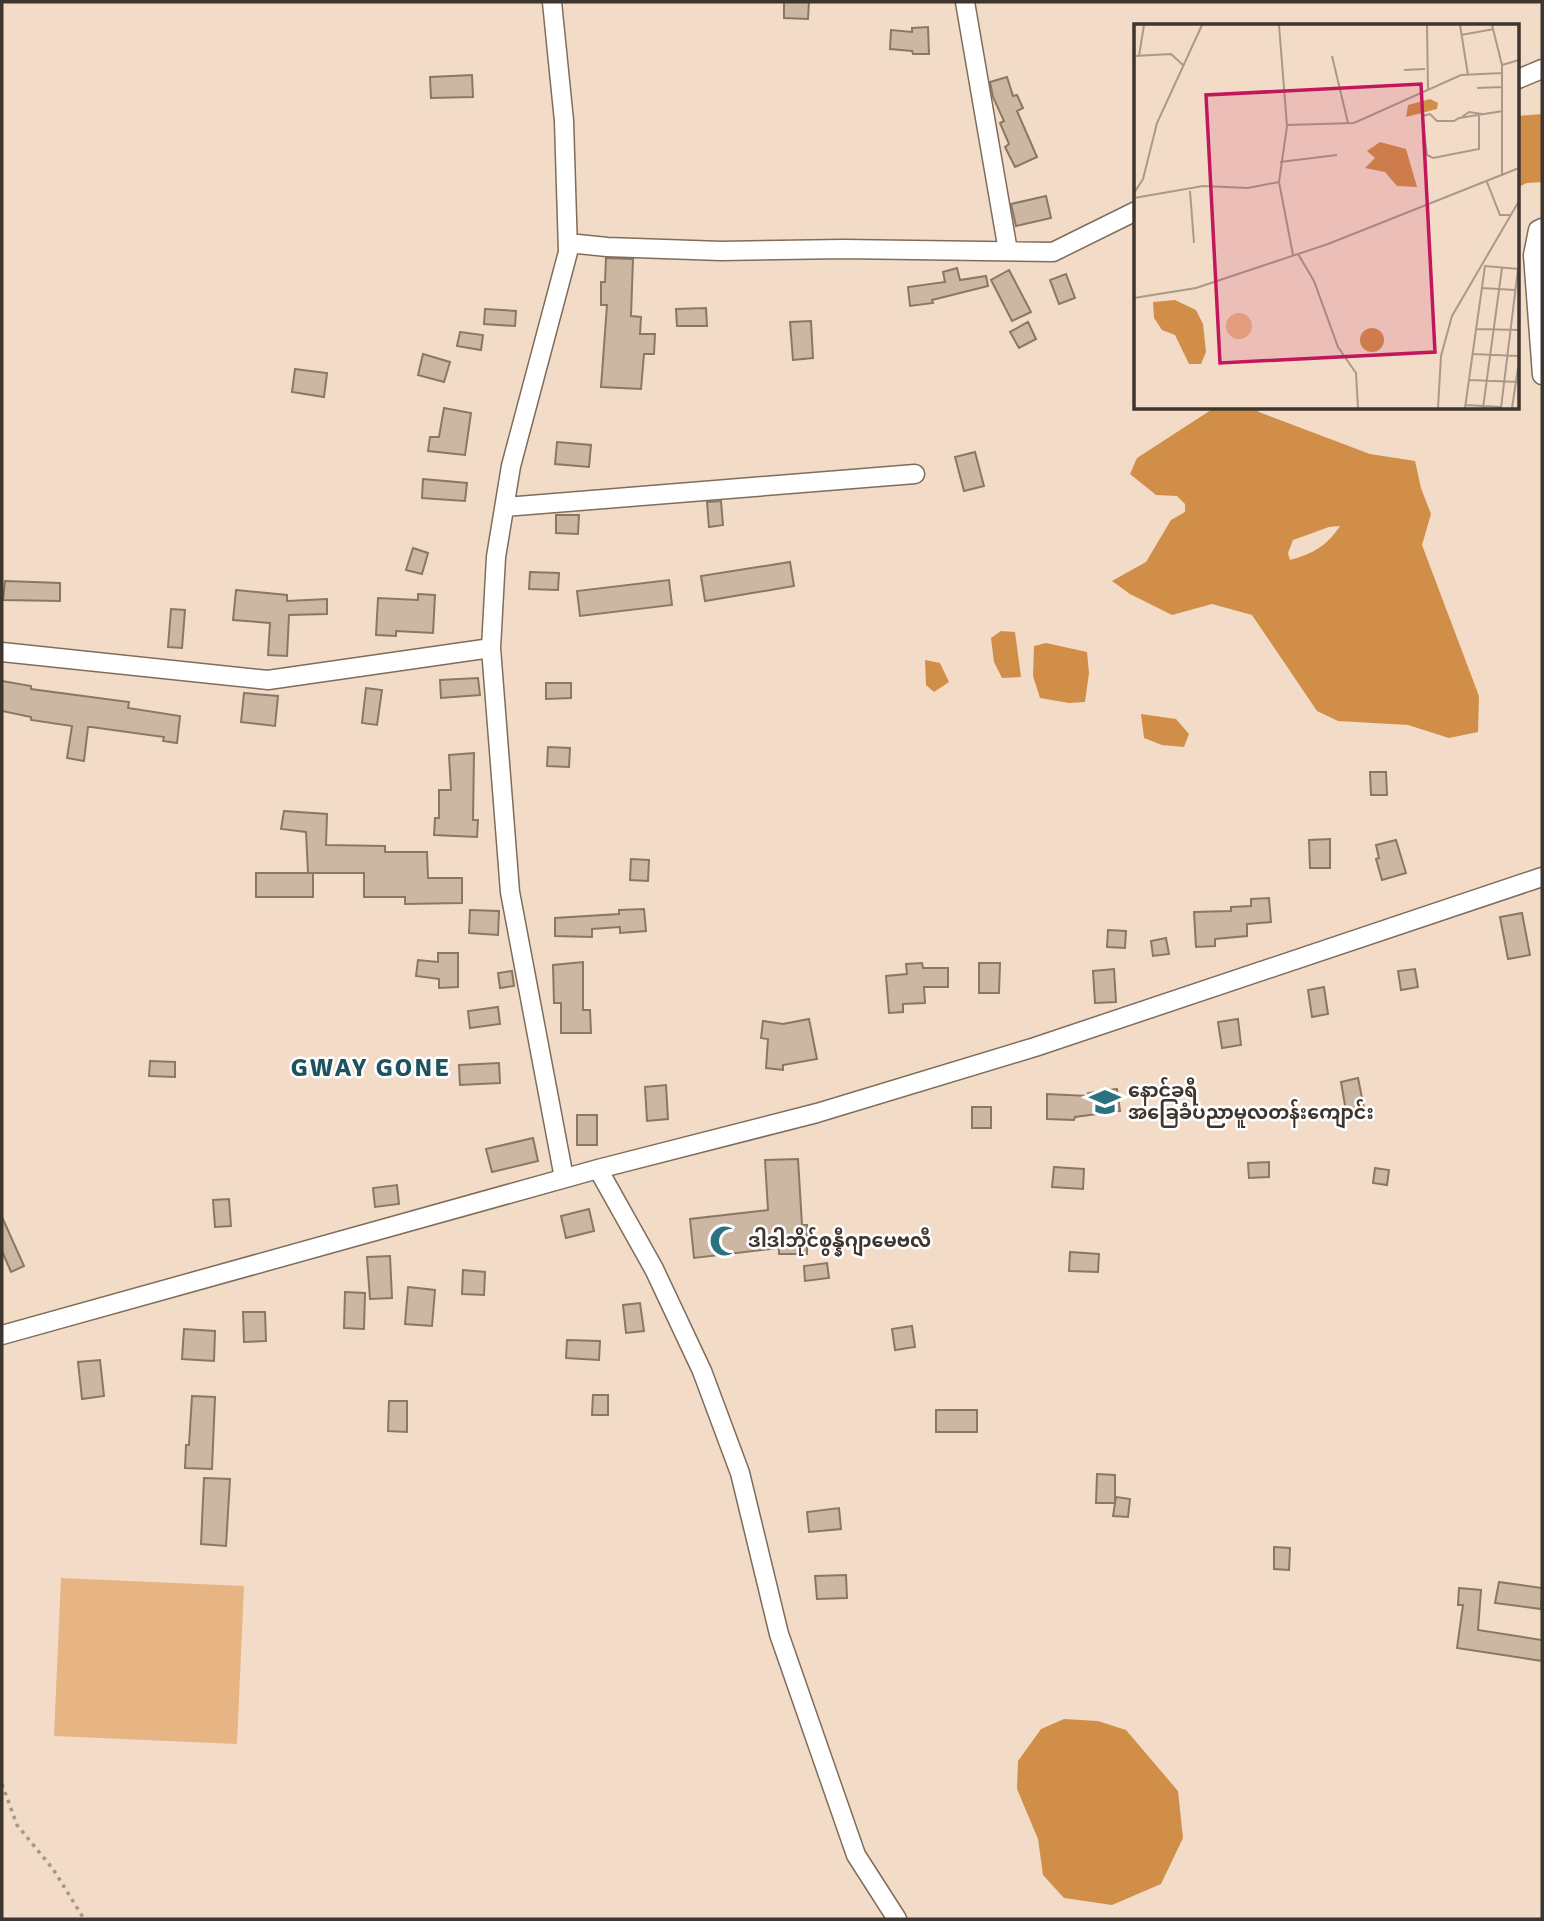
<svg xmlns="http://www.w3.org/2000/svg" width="1544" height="1921" viewBox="0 0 1544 1921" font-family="Signika,'Noto Sans Myanmar',sans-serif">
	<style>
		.green { fill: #e7b483 }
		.water { fill: #d18e49; fill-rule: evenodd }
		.building { fill: #ccb7a3; stroke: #8a7764; stroke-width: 2 }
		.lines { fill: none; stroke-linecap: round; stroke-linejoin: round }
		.minor-casing { stroke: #7f6c5a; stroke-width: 21 }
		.path { stroke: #a79688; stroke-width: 3.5; stroke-dasharray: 3.5 5; stroke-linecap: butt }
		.minor { stroke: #fff; stroke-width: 18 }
		.labels { text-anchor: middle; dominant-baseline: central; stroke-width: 5; stroke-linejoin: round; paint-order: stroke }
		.poi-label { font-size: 19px; font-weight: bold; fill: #3e352e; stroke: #fff; text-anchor: start }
		.district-label { font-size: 26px; font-weight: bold; letter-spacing: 2px; fill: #1c535f; stroke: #fff }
		.inset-road { fill: none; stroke: #aa998a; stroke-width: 2 }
		.view { fill: #c2185b; fill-opacity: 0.15; stroke: #c2185b; stroke-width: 3.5 }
		.inset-edge { fill: none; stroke: #3e352e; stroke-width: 3.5 }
	</style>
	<rect width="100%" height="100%" fill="#f2dcc8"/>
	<path class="green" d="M61,1578L244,1586L237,1744L54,1736Z"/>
	<path class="water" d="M1542,114V182L1527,183L1518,187V116Z
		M1214,408H1255L1259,412L1370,454L1415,461L1421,488L1431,514L1422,545L1479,696L1478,732L1449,738L1408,725L1338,721L1317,711L1252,615L1212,604L1172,615L1130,594L1112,581L1146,562L1171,520L1185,512V504L1177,496L1156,495L1130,474L1137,458ZM1340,526C1327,546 1312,554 1290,560L1288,553L1293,540L1329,527Z
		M1001,631L1015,632L1021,677L1002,678L994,662L991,638Z
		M1046,643L1087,652L1089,673L1085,702L1069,703L1040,698L1033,676L1034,646Z
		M925,660L940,663L949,682L934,692L926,685Z
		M1141,714L1176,719L1189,734L1184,747L1162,745L1144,738Z
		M1064,1719L1098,1721L1126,1730L1178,1791L1183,1838L1161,1884L1112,1905L1064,1898L1043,1875L1038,1839L1017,1789L1018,1761L1041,1729Z"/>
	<path class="building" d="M784,2H809L808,19L784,18Z
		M928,27L929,54H913L912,51L890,49L891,30L912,32V28Z
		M472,75L473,97L431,98L430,77Z
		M1007,77L1013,96L1017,95L1023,108L1017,111L1037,157L1015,167L1005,147L1009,144L1000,123L1004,121L993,97L990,82Z
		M1046,196L1051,218L1016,226L1011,204Z
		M606,258L633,259L631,316L641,317L640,334H655L654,354H644L641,389L601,387L607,305H601V282H605Z
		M957,268L960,280L986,276L988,286L932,300L933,303L910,306L908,287L945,282L943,272Z
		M1009,270L1031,312L1012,321L991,280Z
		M1066,274L1075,298L1059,304L1050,280Z
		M706,308L707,326H677L676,309Z
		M485,309L516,311L515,326L484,324Z
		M811,321L813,358L793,360L790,322Z
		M1028,322L1036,339L1019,348L1010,332Z
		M460,332L483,335L481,350L457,346Z
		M423,354L450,362L444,382L418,375Z
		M295,369L327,373L324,397L292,392Z
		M444,408L471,413L465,455L428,451L430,437H439Z
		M557,442L591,445L589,467L555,464Z
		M975,452L984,486L964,491L955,457Z
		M423,479L467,483L465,501L422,498Z
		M721,501L723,525L709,527L707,502Z
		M556,515H579L578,534L556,533Z
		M413,548L428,553L422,574L406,570Z
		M790,562L794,586L705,601L701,576Z
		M530,572L559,573L558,590L529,589Z
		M669,580L672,605L580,616L577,591Z
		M5,581L60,583V601L3,600Z
		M236,590L287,595V601L327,599V614L289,615L287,656L268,655L270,623L233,620Z
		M418,594L435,595L433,633L396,631V636L376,635L378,598L418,600Z
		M171,609L185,610L182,648L168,647Z
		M478,678L480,695L441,698L440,680Z
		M2,681L31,686V689L129,702L128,708L180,716L177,743L163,741L164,737L91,727H88L84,761L67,758L72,726L31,720V717L2,711Z
		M546,683H571V698L546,699Z
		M366,688L382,690L377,725L362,723Z
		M244,693L278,696L275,726L241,722Z
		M548,747L570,748L569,767L547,766Z
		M474,753L473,820H478L477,837L434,835L435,818H439V790H451L449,755Z
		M1370,772H1386L1387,795H1371Z
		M284,811L327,814L326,845L385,846V852H427L428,878H462V903L405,904V897H364V873H308L306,832L281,829Z
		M1330,839V868H1310L1309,840Z
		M1396,840L1406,873L1382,880L1376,859L1379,858L1376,845Z
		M631,859L649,860L648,881L630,880Z
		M256,873H313V897H256Z
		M1269,898L1271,922L1247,924V936L1215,939V946L1196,947L1194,912L1231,911V907L1251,906V899Z
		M644,909L646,931L620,933V927L592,929V937L555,936V918L619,914V910Z
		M470,910L499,911L498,935L469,933Z
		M1522,913L1530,955L1508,959L1500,917Z
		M1108,930L1126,931L1125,948L1107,947Z
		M1166,938L1169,954L1153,956L1151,941Z
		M438,953H458V987L439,988V979L416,976L418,960L438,962Z
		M583,962V1010H590L591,1033H561V1003H554L553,965Z
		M922,963L923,968H948V987H924L925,1003L903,1004V1012L889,1013L886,976L907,974L906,964Z
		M979,963H1000L999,993H979Z
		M1114,969L1116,1002L1095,1003L1093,971Z
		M1415,969L1418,987L1401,990L1398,971Z
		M512,971L514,986L500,988L498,973Z
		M1324,987L1328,1014L1312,1017L1308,990Z
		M498,1007L500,1024L470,1028L468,1011Z
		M809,1019L817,1059L783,1065V1070L766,1068L768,1039L761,1038L763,1021L783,1024Z
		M1238,1019L1241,1045L1222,1048L1218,1022Z
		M150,1061L175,1062V1077L149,1076Z
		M499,1063L500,1083L460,1085L459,1065Z
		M1358,1078L1364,1108L1346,1111L1341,1082Z
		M666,1085L668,1119L647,1121L645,1087Z
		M1117,1089L1120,1111L1075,1117L1074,1120L1047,1119V1094L1088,1096V1093Z
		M972,1107H991V1128H972Z
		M577,1115H597V1145H577Z
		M533,1138L538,1161L492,1172L486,1149Z
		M798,1159L802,1225H807V1254H779V1248L694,1258L690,1219L768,1210L765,1160Z
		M1269,1162V1177L1249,1178L1248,1163Z
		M1054,1167L1084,1169L1083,1189L1052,1187Z
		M1375,1168L1389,1170L1387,1185L1373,1183Z
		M397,1185L399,1204L375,1207L373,1188Z
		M229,1199L231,1226L215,1227L213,1200Z
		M589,1209L594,1231L566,1238L561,1216Z
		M2,1217L24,1266L11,1272L2,1251Z
		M1070,1252L1099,1254L1098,1272L1069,1271Z
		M390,1256L392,1298L370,1299L367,1257Z
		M827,1263L829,1278L805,1281L804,1266Z
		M463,1270L485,1272L484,1295L462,1294Z
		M408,1287L435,1290L432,1326L405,1324Z
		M345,1292L365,1293L364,1329L344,1328Z
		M640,1303L644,1331L626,1333L623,1305Z
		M243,1312H265L266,1341L244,1342Z
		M912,1326L915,1347L895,1350L892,1329Z
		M184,1329L215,1331L214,1361L182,1359Z
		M567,1340L600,1341L599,1360L566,1358Z
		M100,1360L104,1396L82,1399L78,1362Z
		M593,1395H608V1415H592Z
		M192,1396L215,1397L212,1469L185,1468L186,1445H189Z
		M389,1401H407V1432L388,1431Z
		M936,1410H977V1432H936Z
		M1097,1474L1115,1475V1503H1096Z
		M204,1478L230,1479L226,1546L201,1544Z
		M1116,1497L1130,1499L1128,1517L1113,1516Z
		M839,1508L841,1529L809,1532L807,1512Z
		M1274,1547L1290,1548L1289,1570L1274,1569Z
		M846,1575L847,1598L817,1599L815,1576Z
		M1499,1582L1542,1588L1541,1609L1495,1603Z
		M1459,1588L1481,1590L1478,1630L1542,1640V1661L1457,1648L1463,1605H1458Z"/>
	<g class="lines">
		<g class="minor-casing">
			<path id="minor" d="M552,2L564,121L568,252L511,466L496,557L491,648L510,892L564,1178
				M965,2L1008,251
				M1518,79L1542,69
				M1542,228L1538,230L1533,255L1542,375
				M568,243L607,247L721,251L843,249L1053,252L1136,211
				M505,507L915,474
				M2,652L268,680L491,648
				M598,1169L654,1269L702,1371L740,1473L779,1634L856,1855L897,1919
				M2,1335L598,1169L817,1113L1035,1047L1542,877"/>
		</g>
		<path class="path" d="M2,1784L17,1825L53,1869L84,1919"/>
		<use href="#minor" class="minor"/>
	</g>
	<defs>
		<g id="school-bare" transform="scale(2.415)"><path d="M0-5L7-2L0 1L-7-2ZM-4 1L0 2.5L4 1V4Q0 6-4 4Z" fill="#2c7180" stroke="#fff" stroke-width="2.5" paint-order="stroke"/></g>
		<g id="mosque-bare" transform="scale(2.415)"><path d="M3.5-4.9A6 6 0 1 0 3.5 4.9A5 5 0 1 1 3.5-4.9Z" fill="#2c7180" stroke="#fff" stroke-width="2.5" paint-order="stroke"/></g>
	</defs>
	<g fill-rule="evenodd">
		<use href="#school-bare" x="1105" y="1102"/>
		<use href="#mosque-bare" x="725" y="1241"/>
	</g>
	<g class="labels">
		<g class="poi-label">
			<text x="1128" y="1091">နောင်ခရီ<tspan x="1128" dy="22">အခြေခံပညာမူလတန်းကျောင်း</tspan></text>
			<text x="748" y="1241">ဒါဒါဘိုင်စွန္နီဂျာမေဗလီ</text>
		</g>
		<g class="district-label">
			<text x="371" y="1068">GWAY GONE</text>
		</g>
	</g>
	<g transform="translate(1134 24)">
		<rect width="385" height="385" fill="#f2dcc8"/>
		<path d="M92 302a13 13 0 1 1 26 0a13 13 0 1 1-26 0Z" fill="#e7b483"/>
		<path d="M296,75L304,79L303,85L272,93L274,81ZM246,118L272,125L283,163L263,162L251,148L231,144L241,134L233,127ZM41,276L62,286L69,300L72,328L67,340H55L41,311L28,306L20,294L19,278ZM226 316a12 12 0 1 1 24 0a12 12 0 1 1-24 0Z" fill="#d18e49"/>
		<path class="inset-road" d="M145,1L153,102L145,158L159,231M293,1L294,66M326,1L334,51M358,1L368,41M327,11L360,5M0,32L37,30L49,41M5,32L10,1M198,32L214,99M270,46L291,45M343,64L368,63M345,92V125L299,134L293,131L288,92L296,90L303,97H320L325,94L369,87M328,93L335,88L348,90M153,101L220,99L327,51L368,49M146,138L203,131M368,152V41L385,36M353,158L366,191H376M56,167L60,219M0,169L9,155L23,99L68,1M0,174L69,162L114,164L145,158M164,230L180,257L204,323L222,349L224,384M348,264L381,266M0,274L62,264L194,220L385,144M342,305L385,306M339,330L385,332M335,356L385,358M332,381L367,383M304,384L307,332L318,292L385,177M331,384L351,242L385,245M349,384L368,244M367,384L384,245M378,384L384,344"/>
		<path class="view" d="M287,60L301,328L86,339L72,71Z"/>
		<rect width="385" height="385" class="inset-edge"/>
	</g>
	<rect width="1544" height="1921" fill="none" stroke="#3e352e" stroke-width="7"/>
</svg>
